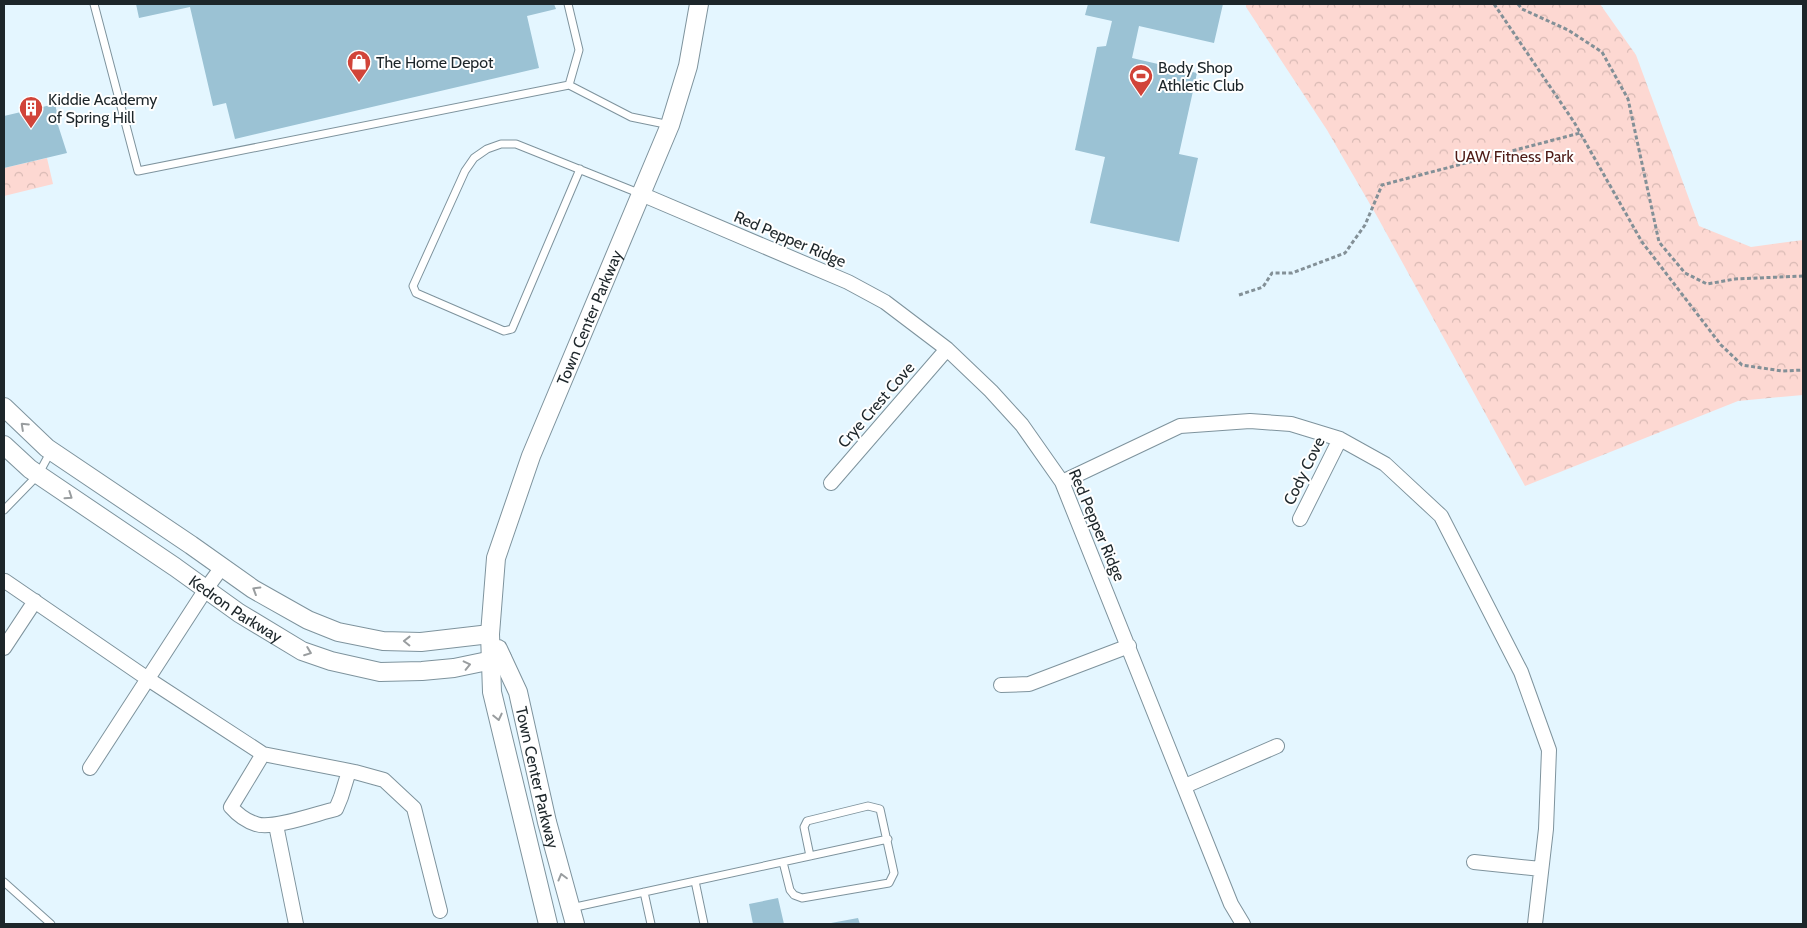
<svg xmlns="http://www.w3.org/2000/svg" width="1807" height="928" viewBox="0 0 1807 928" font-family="Cabin,sans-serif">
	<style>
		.park { fill: url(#park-crowns) }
		.building { fill: #9bc2d4 }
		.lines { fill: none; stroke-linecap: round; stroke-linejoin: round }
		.service-casing { stroke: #7e939d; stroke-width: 9 }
		.minor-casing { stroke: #7e939d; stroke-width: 16 }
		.tertiary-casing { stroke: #7e939d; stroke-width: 20 }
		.path { stroke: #839097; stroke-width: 3; stroke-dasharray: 4 2.5; stroke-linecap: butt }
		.service { stroke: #fff; stroke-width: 7 }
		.minor { stroke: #fff; stroke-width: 14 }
		.tertiary { stroke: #fff; stroke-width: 18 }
		.oneway { stroke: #999d9f }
		.labels { text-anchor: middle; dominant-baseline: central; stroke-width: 4; stroke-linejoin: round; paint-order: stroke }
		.poi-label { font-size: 16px; fill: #1d262a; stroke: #fff; text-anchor: start }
		.park-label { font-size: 16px; fill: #4f1c17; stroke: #fff }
		.street-label { font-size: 16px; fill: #1d262a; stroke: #fff }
	</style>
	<defs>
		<pattern id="park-crowns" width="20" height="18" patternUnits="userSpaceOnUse" patternTransform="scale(1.25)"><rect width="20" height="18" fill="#fdd8d2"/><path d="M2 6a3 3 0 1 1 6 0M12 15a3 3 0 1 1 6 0" fill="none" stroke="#d8b9b4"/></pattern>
	</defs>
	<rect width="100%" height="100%" fill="#e4f6ff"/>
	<path class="park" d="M1246,4H1600L1636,55L1699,226L1751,247L1803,240V395L1738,401L1525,486L1378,218L1327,130L1246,7Z
		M47,158L53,184L4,196V168Z"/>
	<path class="building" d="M136,4H554L556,9L527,16L539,68L235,139L226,103L213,106L190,7L139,18Z
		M1088,4H1223L1214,43L1139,26L1132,58L1197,73L1179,154L1198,158L1179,242L1090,223L1105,157L1075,150L1097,47L1106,46L1112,21L1085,15Z
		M55,104L59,121L57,122L67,153L4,168V116Z
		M778,898L784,924H753L749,904Z
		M858,918L860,924H831V923Z"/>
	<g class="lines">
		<g class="service-casing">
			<path id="service" d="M94,4L138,171L569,85L631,117L670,125
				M568,4L579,50L569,85
				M580,169L512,329L504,331L416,293L413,286L465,171L474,158L487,149L501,144H516L641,194
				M4,510L38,475L51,451
				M783,862L790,890L794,895L802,898L889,883L894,873L880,809L868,806L807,821L804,827L810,856
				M695,881L704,924
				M4,882L51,924
				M644,892L651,924
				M571,908L888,839"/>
		</g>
		<g class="minor-casing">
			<path id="minor" d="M641,194L848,282L885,302L947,349L991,391L1022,425L1062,482L1231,904L1243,924
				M1062,482L1180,426L1250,421L1291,424L1340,439L1385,464L1441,516L1521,672L1549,750L1546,829L1535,924
				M831,483L947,349
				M1300,519L1340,439
				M5,581L148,679L263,754L355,772L384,780L414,808L440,911
				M4,648L35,601
				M1001,685L1029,684L1129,646
				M263,754L231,807C238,815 246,821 256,824C272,830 318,813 336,809L341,797L349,771
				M90,768L206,589L222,567
				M1185,786L1277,746
				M276,825L296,924
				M1474,862L1541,869"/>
		</g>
		<g class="tertiary-casing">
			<g id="tertiary">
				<path d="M4,407L47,448L191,545L253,589L308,620L338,632L383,641L421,642L490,634"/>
				<path id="s1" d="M4,445L30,469L175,567L239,613L302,651L331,661L380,672L422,671L454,668L502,658"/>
				<path id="s2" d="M498,649L518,692L547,822L575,924"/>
				<path id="s3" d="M548,924L492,692L490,634L496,558L531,456L670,125L688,66L699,4"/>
			</g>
		</g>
		<path class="path" d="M1494,4L1574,122L1642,242L1721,345L1742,365L1782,371L1803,370
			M1518,4L1522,9L1568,30L1602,52L1628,99L1659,242L1685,273L1707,284L1735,279L1803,276
			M1239,295L1263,287L1272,273H1292L1345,253L1365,225L1382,185L1580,133"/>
		<use href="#service" class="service"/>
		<use href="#minor" class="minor"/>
		<use href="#tertiary" class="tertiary"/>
	</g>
	<defs><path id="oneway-chevron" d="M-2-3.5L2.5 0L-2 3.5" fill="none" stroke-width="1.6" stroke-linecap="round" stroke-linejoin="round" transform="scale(1.25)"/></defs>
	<g class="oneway">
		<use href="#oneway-chevron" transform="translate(24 426) rotate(-137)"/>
		<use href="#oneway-chevron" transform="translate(69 496) rotate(34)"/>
		<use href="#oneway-chevron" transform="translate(256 590) rotate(-149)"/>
		<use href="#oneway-chevron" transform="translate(407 641) rotate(-179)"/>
		<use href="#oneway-chevron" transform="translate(308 652) rotate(21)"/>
		<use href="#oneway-chevron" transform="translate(467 665) rotate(-13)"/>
		<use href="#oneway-chevron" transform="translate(498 717) rotate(77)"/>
		<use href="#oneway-chevron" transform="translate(562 877) rotate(-105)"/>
	</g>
	<defs>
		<g id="shop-pin" transform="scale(1.25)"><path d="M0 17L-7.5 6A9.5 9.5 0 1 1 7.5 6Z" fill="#d14439" stroke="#fff"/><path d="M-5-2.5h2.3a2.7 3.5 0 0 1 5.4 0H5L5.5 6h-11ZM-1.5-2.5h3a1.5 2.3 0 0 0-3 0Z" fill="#fff"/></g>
		<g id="stadium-pin" transform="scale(1.25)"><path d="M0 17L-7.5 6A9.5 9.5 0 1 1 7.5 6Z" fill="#d14439" stroke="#fff"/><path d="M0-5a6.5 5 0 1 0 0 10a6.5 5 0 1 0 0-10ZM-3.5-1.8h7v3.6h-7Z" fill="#fff"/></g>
		<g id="building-pin" transform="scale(1.25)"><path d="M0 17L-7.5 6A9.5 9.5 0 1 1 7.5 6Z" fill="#d14439" stroke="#fff"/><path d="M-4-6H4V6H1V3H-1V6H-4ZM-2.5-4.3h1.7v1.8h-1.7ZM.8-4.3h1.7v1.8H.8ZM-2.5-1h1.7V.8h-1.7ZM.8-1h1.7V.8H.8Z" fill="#fff"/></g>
	</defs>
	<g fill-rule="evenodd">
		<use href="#shop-pin" x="359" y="62"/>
		<use href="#stadium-pin" x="1141" y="76"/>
		<use href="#building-pin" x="31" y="108"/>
	</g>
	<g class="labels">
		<g class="poi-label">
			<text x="376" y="62">The Home Depot</text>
			<text x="1158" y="67">Body Shop<tspan x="1158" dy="18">Athletic Club</tspan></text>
			<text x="48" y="99">Kiddie Academy<tspan x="48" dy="18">of Spring Hill</tspan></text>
		</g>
		<g class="park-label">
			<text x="1514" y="156">UAW Fitness Park</text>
		</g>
		<g class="street-label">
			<text transform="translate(790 239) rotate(23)">Red Pepper Ridge</text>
			<text stroke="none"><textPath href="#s3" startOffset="631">Town Center Parkway</textPath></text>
			<text transform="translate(876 405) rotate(-49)">Crye Crest Cove</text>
			<text transform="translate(1304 471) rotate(-64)">Cody Cove</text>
			<text transform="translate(1097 525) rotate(67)">Red Pepper Ridge</text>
			<text stroke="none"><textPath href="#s1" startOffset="284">Kedron Parkway</textPath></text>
			<text stroke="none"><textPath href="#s2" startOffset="135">Town Center Parkway</textPath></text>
		</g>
	</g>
	<rect width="1807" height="928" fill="none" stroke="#1d262a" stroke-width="10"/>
</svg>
